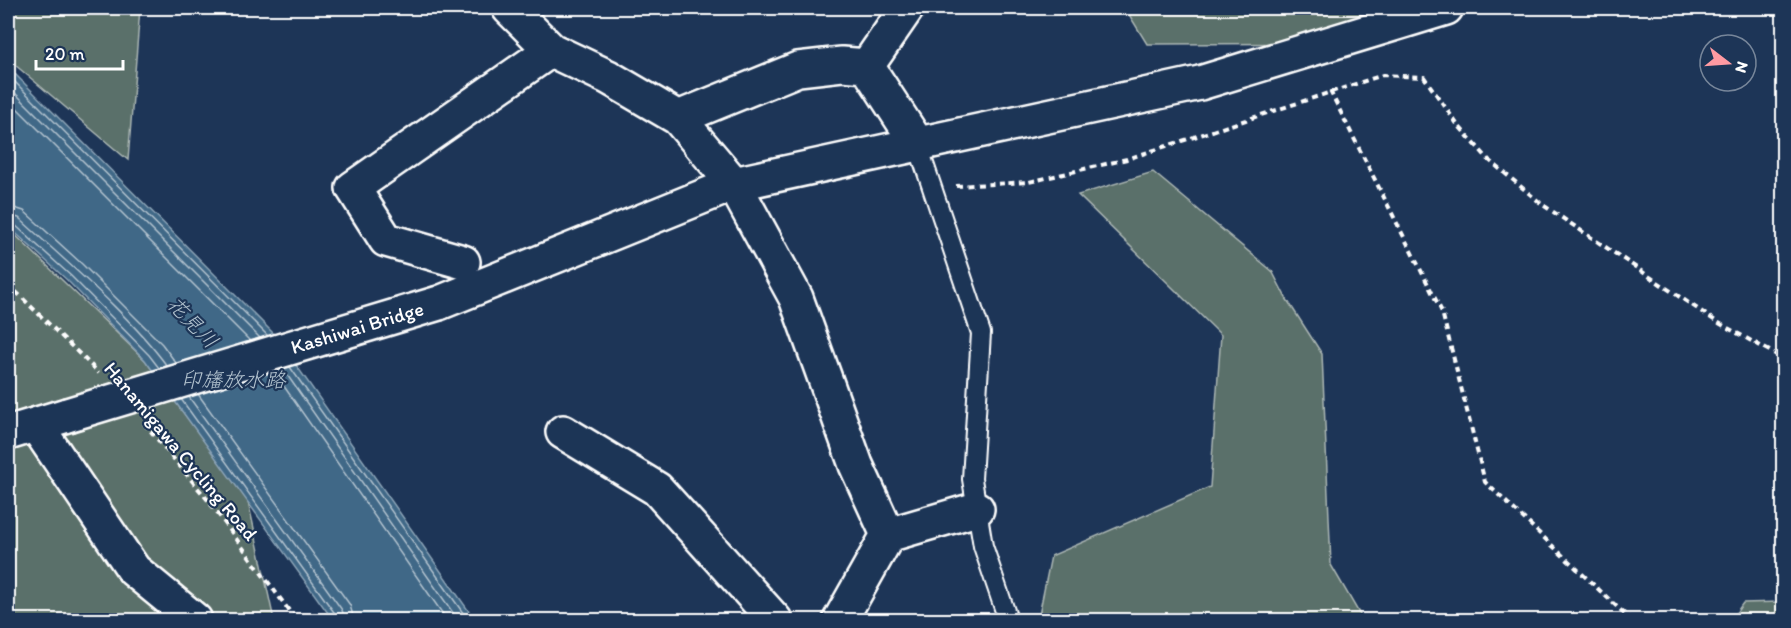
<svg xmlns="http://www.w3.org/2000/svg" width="1791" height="628" viewBox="0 0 1791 628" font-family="Itim,'Klee One',sans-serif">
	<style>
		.green { fill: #5a6f6a; stroke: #acb7b4; stroke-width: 1.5 }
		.water { fill: #406887; stroke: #8ca4b7; stroke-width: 1.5 }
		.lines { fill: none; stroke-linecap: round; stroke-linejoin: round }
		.shore { stroke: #b3c3cf; stroke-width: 1.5 }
		.lane-casing { stroke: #fff; stroke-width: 22 }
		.street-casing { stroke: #fff; stroke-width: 38 }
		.secondary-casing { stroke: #fff; stroke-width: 38 }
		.path { stroke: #fff; stroke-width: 4; stroke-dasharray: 6 4.5; stroke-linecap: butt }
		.lane { stroke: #1d3557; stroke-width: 18 }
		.street { stroke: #1d3557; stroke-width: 33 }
		.secondary { stroke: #1d3557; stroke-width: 33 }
		.secondary-bridge-casing { stroke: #fff; stroke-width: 38; stroke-linecap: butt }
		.secondary-bridge { stroke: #1d3557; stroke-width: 33 }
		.labels { text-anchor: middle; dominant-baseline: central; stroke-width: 4.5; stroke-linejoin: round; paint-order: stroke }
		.street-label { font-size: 20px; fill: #fff; stroke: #1d3557 }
		.water-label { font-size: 21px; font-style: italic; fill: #b3c3cf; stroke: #1d3557 }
	</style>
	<rect width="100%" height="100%" fill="#1d3557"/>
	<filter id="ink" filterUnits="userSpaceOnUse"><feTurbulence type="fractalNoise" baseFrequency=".0167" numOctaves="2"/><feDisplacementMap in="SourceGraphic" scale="12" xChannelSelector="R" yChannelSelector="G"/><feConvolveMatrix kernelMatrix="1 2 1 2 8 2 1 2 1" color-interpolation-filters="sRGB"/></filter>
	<g filter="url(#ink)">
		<path class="green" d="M8,8H140L128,160L8,59Z
			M1125,8H1447L1390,43L1147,44Z
			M1153,172L1272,271L1286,298L1322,354L1331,565L1363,620H1038L1051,556L1210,487L1221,335L1078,195Z
			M8,228L145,360L248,501L274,620H8Z
			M1781,602L1783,603V620H1731L1743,603Z"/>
		<path class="water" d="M8,67L275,335L475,620H333L145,360L67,280L8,226Z"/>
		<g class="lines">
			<path class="shore" d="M8,75L268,336
				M8,86L260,338
				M8,99L250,341
				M8,206L24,211L82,264L162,344L176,363
				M8,215L19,218C66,262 129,314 167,366
				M8,222L14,224L71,276L149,355L159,368
				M290,367L468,620
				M283,369L458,620
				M274,372L447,620
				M198,394L350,605L354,620
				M189,397L342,610L345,620
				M181,399L336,615L337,620"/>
			<g class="lane-casing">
				<path id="lane" d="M917,143L981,333L972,479L983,546L1008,620"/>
			</g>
			<g class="street-casing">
				<path id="street" d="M509,8L551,50L608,77L678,118L734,184L796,298L856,465L888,535L840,620
					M867,66L907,8
					M678,118L798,69L842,64L867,66L917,143
					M463,262L386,240L353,188L551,50
					M36,425L134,570L195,620
					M563,432L657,489L775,620
					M888,535L977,509"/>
			</g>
			<g class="secondary-casing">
				<path id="secondary" d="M439,303L734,184L1200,83L1446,8
					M8,433L67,415"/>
			</g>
			<path class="path" d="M1330,91L1442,312L1485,482L1631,620
				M956,186L1029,182L1127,159L1383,75L1424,77L1457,124L1489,160L1543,205L1717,322L1784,359
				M8,284L99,373
				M144,423L207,499L296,620"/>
			<use href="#lane" class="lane"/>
			<use href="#street" class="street"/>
			<use href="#secondary" class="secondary"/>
			<g class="secondary-bridge-casing">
				<g id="secondary-bridge">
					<path id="s1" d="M67,415L439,303"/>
				</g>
			</g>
			<use href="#secondary-bridge" class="secondary-bridge"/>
		</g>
	</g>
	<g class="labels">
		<g class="street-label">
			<text stroke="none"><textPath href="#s1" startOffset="303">Kashiwai Bridge</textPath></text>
			<text transform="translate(181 451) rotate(50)">Hanamigawa Cycling Road</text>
		</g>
		<g class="water-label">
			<text transform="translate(193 322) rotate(46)">花見川</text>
			<text x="233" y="379">印旛放水路</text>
		</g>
	</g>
	<rect width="1791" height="628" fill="none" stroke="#1d3557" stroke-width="30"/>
	<rect x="15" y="15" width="1761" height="598" fill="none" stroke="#fff" stroke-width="2" filter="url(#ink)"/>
	<g transform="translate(1728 63) rotate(107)"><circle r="28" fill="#1d3557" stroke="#77869a" stroke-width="1.5"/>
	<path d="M0-4.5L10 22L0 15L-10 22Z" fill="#ff9aa2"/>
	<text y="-9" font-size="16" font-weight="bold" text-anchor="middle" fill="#ffffff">N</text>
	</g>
	<path d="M36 60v9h87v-9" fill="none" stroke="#ffffff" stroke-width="3"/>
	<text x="45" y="60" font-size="18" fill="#ffffff" stroke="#1d3557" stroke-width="4.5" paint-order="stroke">20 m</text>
</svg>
